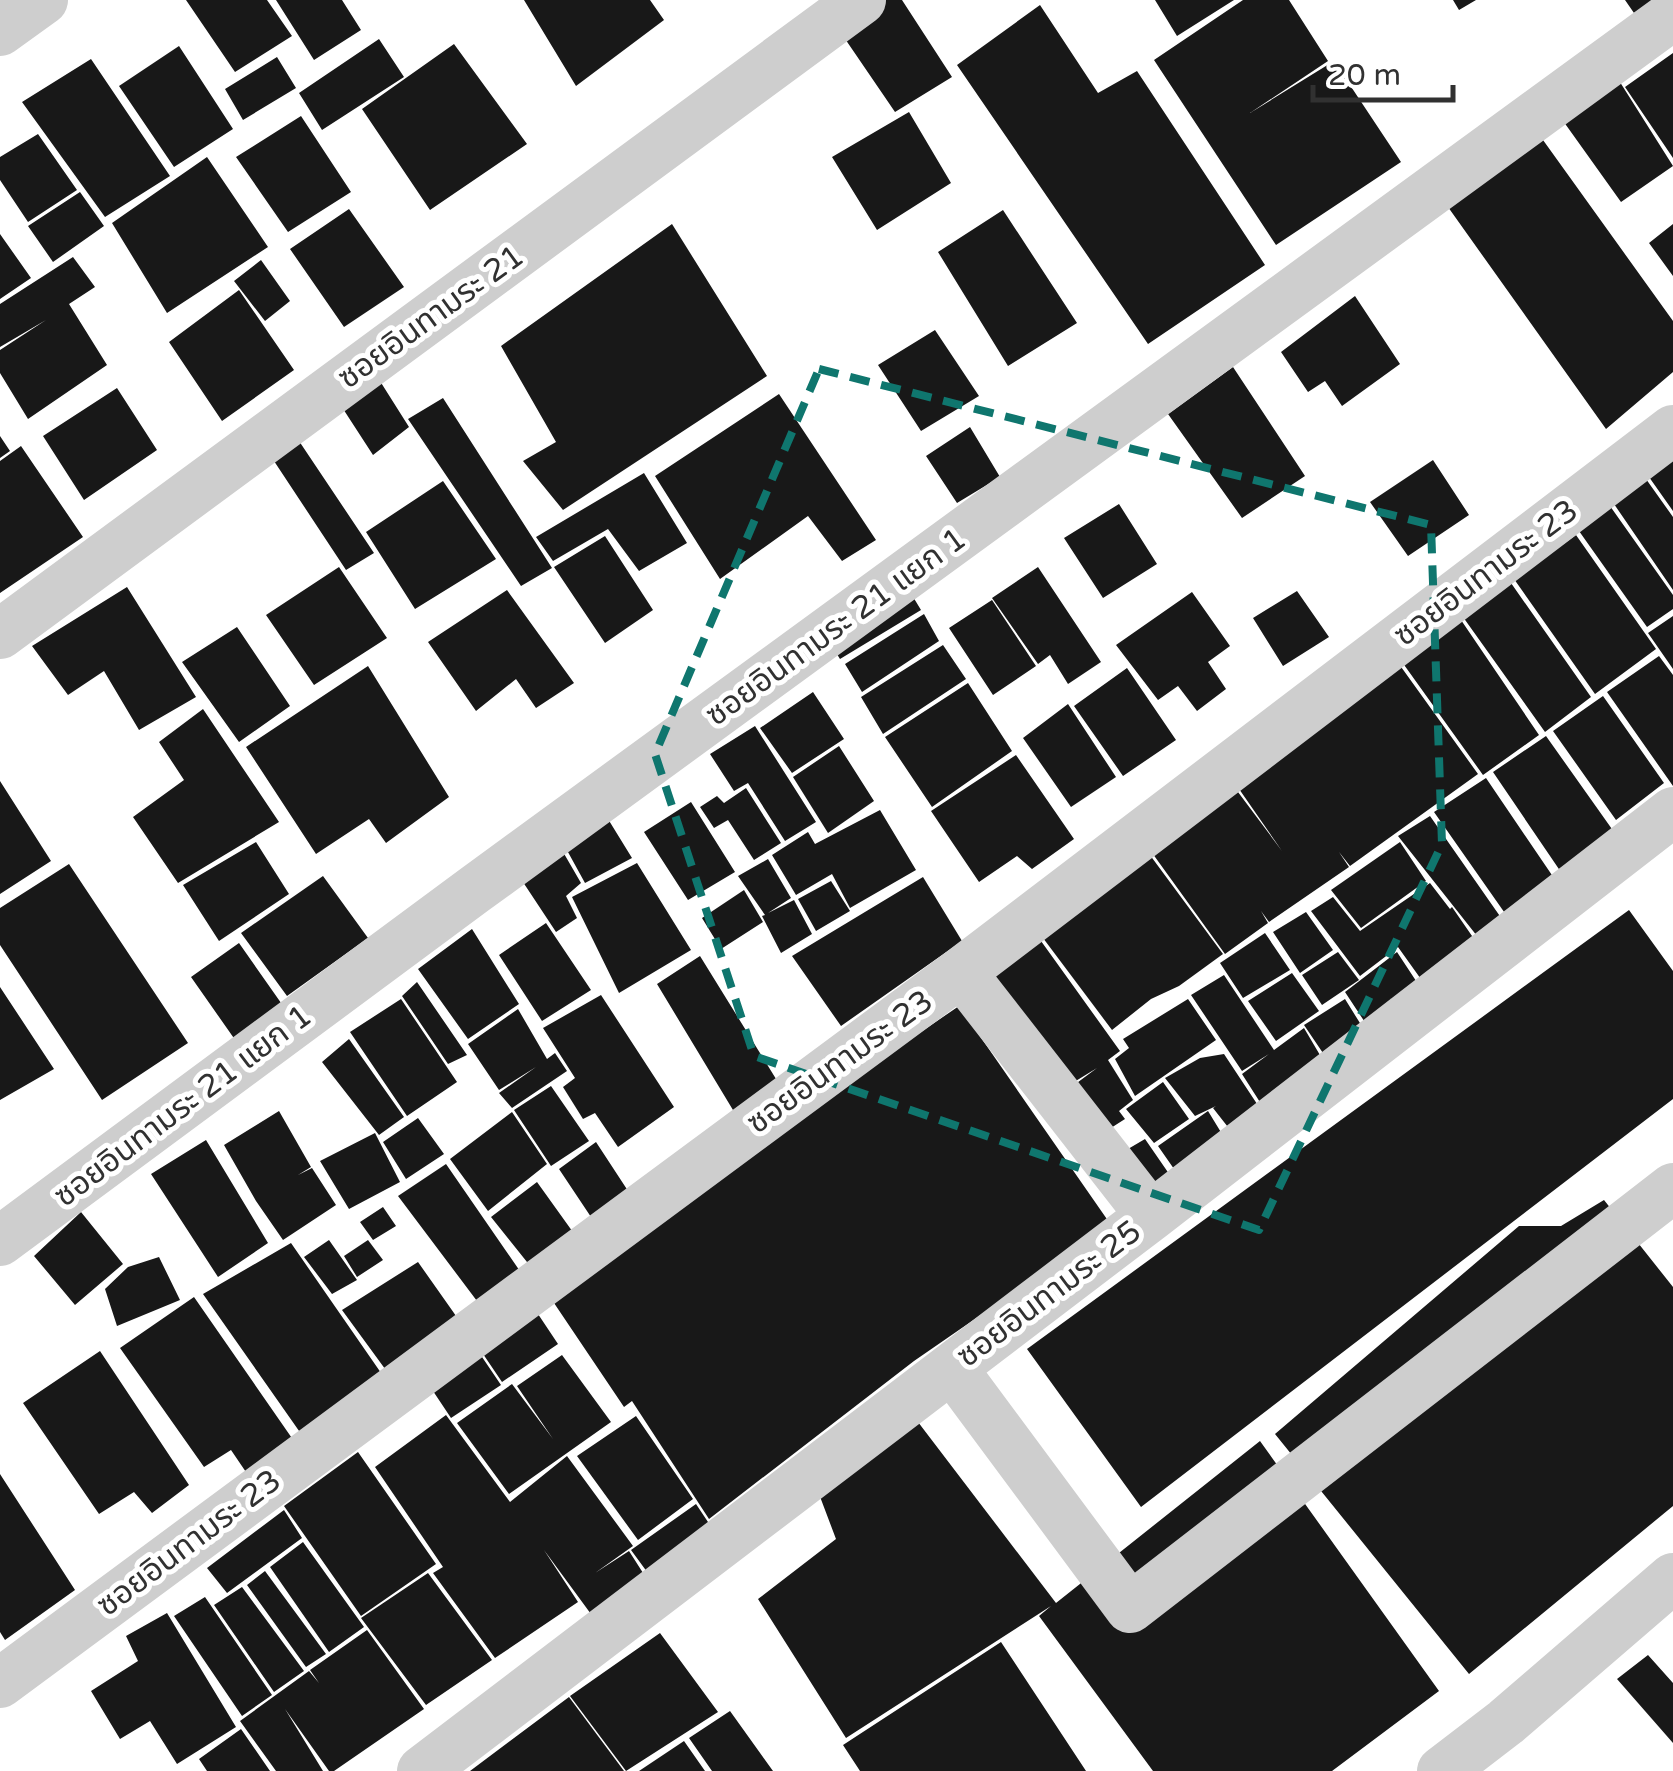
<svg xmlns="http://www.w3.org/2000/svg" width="1673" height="1771" viewBox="0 0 1673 1771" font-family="'Varela Round','Noto Sans Thai',sans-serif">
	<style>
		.building { fill: #181818 }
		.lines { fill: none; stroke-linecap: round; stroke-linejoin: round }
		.minor { stroke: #cecece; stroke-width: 50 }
		.marked { fill: none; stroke: #0f766e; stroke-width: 8; stroke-dasharray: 20 12; stroke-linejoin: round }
		.labels { text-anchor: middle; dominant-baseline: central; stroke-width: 10; stroke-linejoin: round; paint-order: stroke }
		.street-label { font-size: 32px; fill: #313131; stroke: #fff }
	</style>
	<rect width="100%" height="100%" fill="#fff"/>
	<path class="building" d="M186,0H267L292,36L235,72Z
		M276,0H342L361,30L314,60Z
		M524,0H650L664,20L576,86Z
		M883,0H902L952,77L895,112L839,30Z
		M1155,0H1234L1177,36Z
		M1243,0H1289L1328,61L1250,113L1334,61L1401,162L1276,245L1154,60Z
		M1453,0H1476L1459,10Z
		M1625,0H1655L1634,13Z
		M1040,5L1098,93L1137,71L1265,265L1148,344L957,65Z
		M379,39L404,77L322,130L299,93Z
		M454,44L527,144L430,210L362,109Z
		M179,46L233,129L174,167L119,86Z
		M1673,53V158L1625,87Z
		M277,57L296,88L243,120L225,89Z
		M91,59L170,176L105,217L22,102Z
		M1618,79L1673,166L1621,202L1561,118Z
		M909,112L951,183L877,230L832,157Z
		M301,116L351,192L288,232L236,157Z
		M38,134L77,190L28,222L0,180V157Z
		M1543,140L1673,321V372L1606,429L1448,207Z
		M207,157L268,247L167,313L112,223Z
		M80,192L104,226L53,262L28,226Z
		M349,209L404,287L344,327L290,249Z
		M1003,210L1077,323L1008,366L938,252Z
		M672,224L767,376L563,510L523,461L556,442L501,346Z
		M1673,224V276L1649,243Z
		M0,234L31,278L0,299Z
		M73,257L95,287L69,304L107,365L28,419L0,373V350L46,320L0,347V304Z
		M261,260L290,301L265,321L234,281Z
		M239,290L294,370L222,421L169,342Z
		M1355,296L1400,364L1342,406L1325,381L1308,392L1281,352Z
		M935,330L979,396L921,431L878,365Z
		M1233,367L1305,476L1242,518L1168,414Z
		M373,370L409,427L373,455L336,398Z
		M117,388L157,450L84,500L43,436Z
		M779,394L876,540L842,561L808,516L720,579L655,476Z
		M443,398L552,568L521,586L408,419Z
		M970,427L1000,477L957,503L926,456Z
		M0,436L10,451L0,458Z
		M299,441L374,553L346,570L274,461Z
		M21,446L83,537L0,593V461Z
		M1673,459V511L1649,477Z
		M1433,460L1469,515L1408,556L1370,502Z
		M644,473L687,543L639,571L608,529L553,561L536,537Z
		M1646,479L1673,517V590L1614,504Z
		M443,481L496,559L415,609L366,532Z
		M1119,504L1157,564L1103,598L1064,538Z
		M1610,506L1673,595V609L1647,627L1579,531Z
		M1576,535L1656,649L1595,694L1514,579Z
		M605,536L653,610L605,643L554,567Z
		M339,567L387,638L314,685L266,615Z
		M1038,567L1101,662L1068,684L1050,655L1038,664L992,598Z
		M898,572L921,610L840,659L818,624Z
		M1511,583L1591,697L1545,732L1463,617Z
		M127,587L196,697L139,730L104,671L68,695L32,646Z
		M507,590L574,683L536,708L516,679L476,711L428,642Z
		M1297,591L1329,637L1283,666L1253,618Z
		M1192,592L1230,646L1208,662L1226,689L1197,711L1178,686L1158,700L1116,645Z
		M992,600L1036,666L993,695L949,628Z
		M924,614L939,641L862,692L845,664Z
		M1673,616V669L1648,633Z
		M1461,620L1539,735L1483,775L1402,662Z
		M237,627L290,706L239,742L182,662Z
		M943,645L966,679L883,734L861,697Z
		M1659,656L1673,675V786L1607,692Z
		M1399,664L1478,774L1350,866L1339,852L1349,867L1269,922L1261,911L1268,923L1225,954L1150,850L1235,788L1282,851L1237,786Z
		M368,666L449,797L386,843L369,819L316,854L246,747Z
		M1127,668L1176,740L1123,776L1074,706Z
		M968,683L1012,751L932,807L885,737Z
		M813,692L844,739L792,773L760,728Z
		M1603,696L1664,783L1616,820L1553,731Z
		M1068,704L1116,777L1071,807L1023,738Z
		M203,709L279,822L178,883L133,817L184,780L159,742Z
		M755,726L816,822L785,841L748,783L734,791L710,754Z
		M1546,736L1619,839L1565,878L1493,772Z
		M839,746L874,801L828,833L793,777Z
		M1016,755L1074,839L1032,869L1017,856L979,882L931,811Z
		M1486,778L1558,884L1509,919L1434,812Z
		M0,781L51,861L0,894Z
		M746,788L781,843L754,860L728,820L714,828L700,807L717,796L724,803Z
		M691,802L735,872L688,900L644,832Z
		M880,810L916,870L850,908L832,874L796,895L772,855L808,832L815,844Z
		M1430,816L1504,922L1481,941L1398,836Z
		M608,819L632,858L585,883L563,843Z
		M256,842L289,894L219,941L183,885Z
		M1400,842L1426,881L1361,928L1331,890Z
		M559,845L581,883L566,896L577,918L556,932L517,873Z
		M1147,851L1223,954L1179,986L1151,999L1112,1030L1040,934Z
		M768,859L791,898L768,913L794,900L812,934L781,953L762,916L765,915L738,876Z
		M637,863L691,950L619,993L572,897Z
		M69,864L188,1043L102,1100L0,945V908Z
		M323,876L368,938L287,996L241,933Z
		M923,877L962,941L841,1026L792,956Z
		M831,881L850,911L816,931L798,899Z
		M1430,883L1450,909L1452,907L1481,949L1428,989L1398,947L1360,976L1311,911L1333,897L1360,931Z
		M744,890L763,922L721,949L702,918Z
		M1629,910L1673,971V1099L1141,1507L1027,1349Z
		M1306,912L1333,950L1300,973L1273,932Z
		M546,923L591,990L542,1021L499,955Z
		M472,929L519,1004L468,1039L418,969Z
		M1265,933L1290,970L1243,998L1220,963Z
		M1041,941L1120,1051L1108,1060L1133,1100L1119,1111L1125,1119L1092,1140L1058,1097L1097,1068L1061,1090L984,985Z
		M239,943L286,1010L238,1044L191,977Z
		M1338,952L1359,980L1322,1005L1302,975Z
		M1397,952L1424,993L1400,1010L1390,998L1400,1012L1372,1033L1345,992Z
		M700,956L781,1087L736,1115L657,984Z
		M1292,973L1319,1011L1276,1041L1248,1001Z
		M1224,975L1274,1050L1304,1028L1327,1067L1265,1110L1242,1074L1269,1054L1242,1071L1191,995Z
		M417,982L467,1055L448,1064L402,996Z
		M0,987L54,1069L0,1100Z
		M601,995L674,1107L618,1147L595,1113L583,1119L563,1087L575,1078L543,1028Z
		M401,999L457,1082L407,1116L350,1032Z
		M1188,999L1216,1040L1135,1096L1115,1059L1129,1048L1123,1039Z
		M1345,999L1368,1036L1329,1062L1304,1025Z
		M959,1006L1111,1225L914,1361L709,1519L632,1401L624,1407L554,1303L883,1058Z
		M518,1009L547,1059L555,1053L567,1071L512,1108L499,1093L536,1067L499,1090L468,1044Z
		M349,1039L404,1117L379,1135L322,1062Z
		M1224,1054L1265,1116L1235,1136L1213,1108L1216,1106L1195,1116L1165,1078L1200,1058Z
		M1163,1082L1189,1119L1154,1143L1126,1109Z
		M551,1086L589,1141L551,1166L514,1110Z
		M279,1111L311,1167L298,1175L312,1168L336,1205L283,1240L256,1201L224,1145Z
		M1208,1111L1230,1147L1181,1179L1158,1146Z
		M512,1112L547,1164L488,1211L450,1159Z
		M418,1118L444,1154L406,1179L383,1142Z
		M375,1133L400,1182L349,1209L320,1161Z
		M1145,1139L1174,1181L1148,1198L1128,1149Z
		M206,1140L268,1243L218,1277L151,1174Z
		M596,1142L632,1197L595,1223L559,1169Z
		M446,1164L524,1277L480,1305L398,1196Z
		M537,1182L575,1235L531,1267L491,1217Z
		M1604,1200L1673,1287V1506L1469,1674L1275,1434L1519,1226H1561Z
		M383,1207L396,1226L373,1240L360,1222Z
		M81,1212L123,1264L75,1305L34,1256Z
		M329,1240L357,1280L332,1294L304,1257Z
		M368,1240L383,1260L357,1277L344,1256Z
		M291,1243L388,1383L304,1438L203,1294Z
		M159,1257L180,1300L117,1326L105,1289L128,1267Z
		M418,1262L461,1323L388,1373L342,1310Z
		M194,1297L296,1444L250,1478L231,1450L204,1467L120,1348Z
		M536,1311L558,1344L502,1382L481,1351Z
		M100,1351L189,1485L152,1513L134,1492L99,1514L23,1403Z
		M480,1354L501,1385L451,1418L431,1388Z
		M562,1355L611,1422L509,1494L457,1423L512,1384L553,1439L517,1386Z
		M446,1415L510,1502L567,1456L633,1546L595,1573L629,1551L652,1587L599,1625L544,1550L578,1602L495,1658L433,1573L443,1567L375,1467Z
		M636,1416L693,1499L638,1540L577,1456Z
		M918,1422L1056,1603L1260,1441L1439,1691L1332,1771H1153L1039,1616L1051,1606L846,1738L758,1599L836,1539L819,1494Z
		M358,1452L436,1564L361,1616L284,1506Z
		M0,1474L75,1590L5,1640L0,1632Z
		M696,1504L716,1534L653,1580L631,1550Z
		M284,1510L302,1538L227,1593L207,1568Z
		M303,1542L364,1627L329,1652L270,1567Z
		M265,1571L326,1654L306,1667L247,1585Z
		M428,1573L492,1660L426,1705L361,1618Z
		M242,1587L304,1671L274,1692L214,1605Z
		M205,1597L272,1695L242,1716L174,1616Z
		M167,1613L236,1727L177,1764L150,1721L120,1739L91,1691L138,1661L126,1636Z
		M367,1630L424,1709L334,1771H329L285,1709L323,1771H276L240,1721L309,1671L319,1683L310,1670Z
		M660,1633L718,1712L626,1771L570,1696Z
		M1001,1642L1086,1771H860L843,1745Z
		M1648,1655L1673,1683V1743L1617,1679Z
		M569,1697L624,1771H470Z
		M730,1711L773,1771H712L689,1738Z
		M241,1729L270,1771H207L199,1759Z
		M684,1741L705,1771H639Z"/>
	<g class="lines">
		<path class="minor" d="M0,31L43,0
			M0,634L861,0
			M961,972L1151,1216
			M0,1241L474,890L1673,15
			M952,1368L1130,1608L1673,1188
			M0,1683L961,972L1673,430
			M422,1771L1151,1216L1673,812
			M1442,1771L1506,1722L1673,1578"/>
	</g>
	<path class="marked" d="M819,369L1431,525L1442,844L1259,1230L754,1056L655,754Z"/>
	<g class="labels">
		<g class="street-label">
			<text transform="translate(431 317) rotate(-36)">ซอยอินทามระ 21</text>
			<text transform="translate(1486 573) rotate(-37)">ซอยอินทามระ 23</text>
			<text transform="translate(836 627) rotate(-36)">ซอยอินทามระ 21 แยก 1</text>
			<text transform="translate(840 1062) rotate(-36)">ซอยอินทามระ 23</text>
			<text transform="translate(183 1106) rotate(-37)">ซอยอินทามระ 21 แยก 1</text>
			<text transform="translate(1049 1294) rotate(-37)">ซอยอินทามระ 25</text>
			<text transform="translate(189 1543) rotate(-37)">ซอยอินทามระ 23</text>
		</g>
	</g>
	<path d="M1313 85v15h140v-15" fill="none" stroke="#313131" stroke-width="5"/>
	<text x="1328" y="85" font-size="30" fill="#313131" stroke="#ffffff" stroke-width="8" paint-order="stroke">20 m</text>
</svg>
